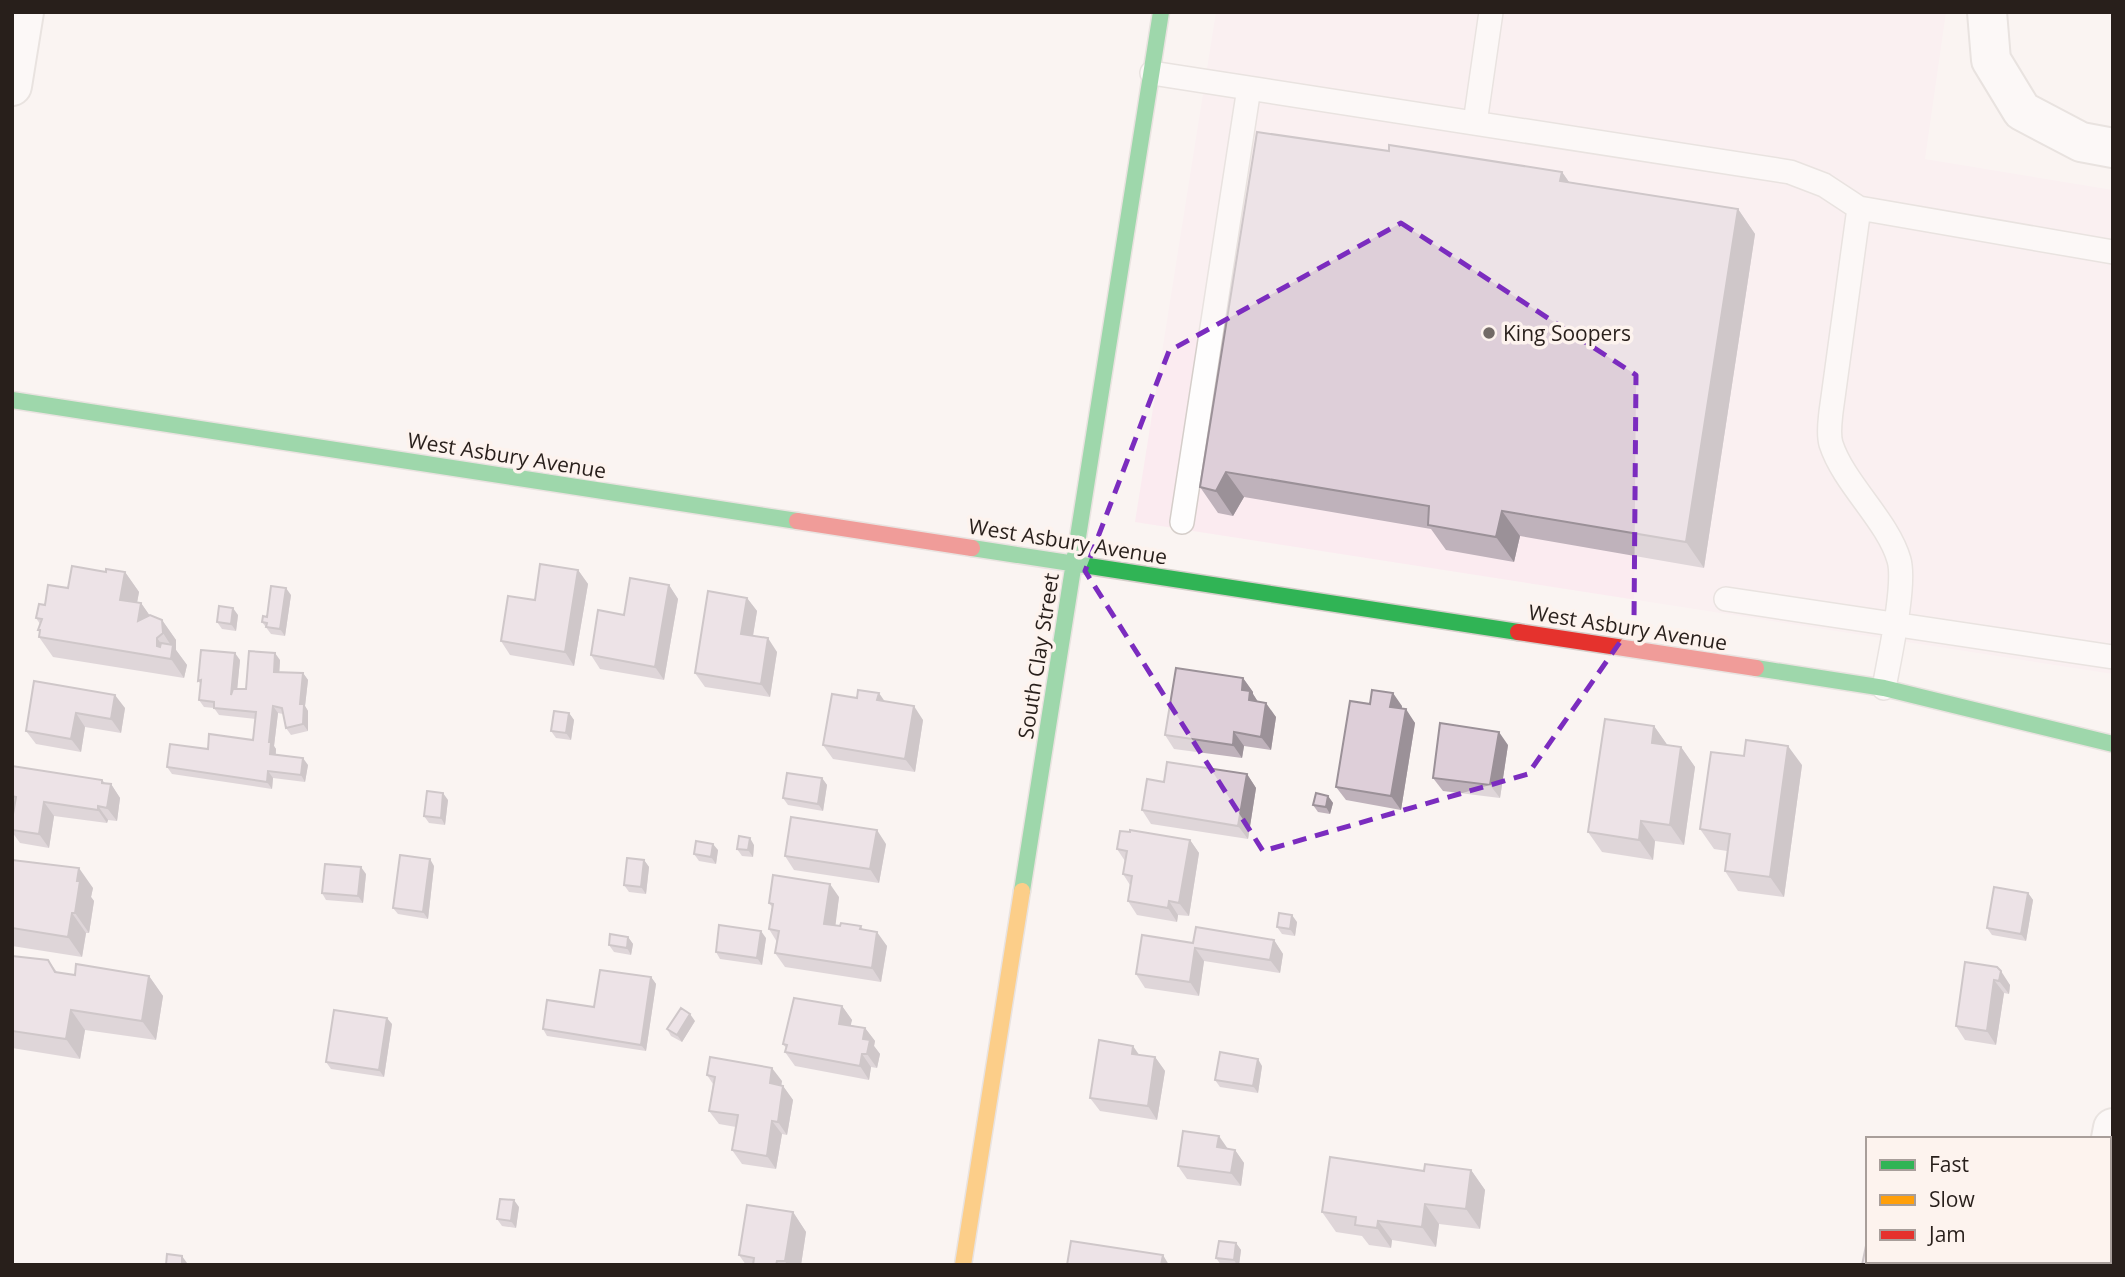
<svg xmlns="http://www.w3.org/2000/svg" width="2125" height="1277" viewBox="0 0 2125 1277" font-family="'Open Sans',sans-serif">
	<style>
		.commercial { fill: #fbebf0 }
		.lines { fill: none; stroke-linecap: round; stroke-linejoin: round }
		.lane-casing { stroke: #d5ceca; stroke-width: 26 }
		.street-casing { stroke: #d5ceca; stroke-width: 42 }
		.fast-casing { stroke: #d5ceca; stroke-width: 19 }
		.slow-casing { stroke: #d5ceca; stroke-width: 19 }
		.jam-casing { stroke: #d5ceca; stroke-width: 19 }
		.lane { stroke: #fefdfd; stroke-width: 23 }
		.street { stroke: #fefdfd; stroke-width: 38 }
		.fast { stroke: #30b455; stroke-width: 16 }
		.slow { stroke: #ff9f0a; stroke-width: 16 }
		.jam { stroke: #e5322d; stroke-width: 16 }
		.wall { fill: #bfb2bb }
		.shaded-wall { fill: #9b9198 }
		.building { fill: #decfd9; stroke: #9b9198; stroke-width: 2 }
		.marked { fill: none; stroke: #7b2cbf; stroke-width: 5; stroke-dasharray: 14 9; stroke-linejoin: round }
		.poi-dot { fill: #726a66; stroke: #fdf3ee; stroke-width: 2.5 }
		.labels { text-anchor: middle; dominant-baseline: central; stroke-width: 7; stroke-linejoin: round; paint-order: stroke }
		.poi-label { font-size: 21px; fill: #281f1b; stroke: #fdf3ee; text-anchor: start }
		.street-label { font-size: 21px; fill: #281f1b; stroke: #fdf3ee }
	</style>
	<rect width="100%" height="100%" fill="#faf4f2"/>
	<path class="commercial" d="M1216,12H1946L1925,159L2113,190V674L1135,522Z"/>
	<g class="lines">
		<g class="lane-casing">
			<path id="lane" d="M1152,73L1790,172L1824,185L1859,208L1831,412C1830,422 1828,434 1831,444C1844,484 1888,521 1899,560C1906,585 1889,659 1884,688
				M1475,123L1491,12
				M1859,208L2113,252
				M1182,522L1249,88
				M1726,599L2113,657"/>
		</g>
		<g class="street-casing">
			<path id="street" d="M1987,12L1991,60L2022,111L2081,142L2113,148
				M12,86L24,12
				M2109,1149L2113,1128
				M2089,1265L2090,1261"/>
		</g>
		<g class="fast-casing">
			<path id="fast" d="M12,400L797,521
				M972,548L1518,632
				M1756,668L1884,688L2113,744
				M1022,891L1161,12"/>
		</g>
		<g class="slow-casing">
			<path id="slow" d="M963,1265L1022,891"/>
		</g>
		<g class="jam-casing">
			<path id="jam" d="M797,521L972,548
				M1518,632L1756,668"/>
		</g>
		<use href="#lane" class="lane"/>
		<use href="#street" class="street"/>
		<use href="#fast" class="fast"/>
		<use href="#slow" class="slow"/>
		<use href="#jam" class="jam"/>
	</g>
	<path class="wall" d="M1389,151L1562,172L1569,182L1738,209L1755,234L1704,568L1520,536L1514,562L1446,550L1431,529L1244,497L1233,516L1218,513L1200,487Z
		M578,570L588,584L574,666L510,655L501,641L535,600Z
		M106,572H125L139,592L137,602L141,603L149,615L162,620L176,640V650L187,665L184,678L53,657L39,637L40,633L38,630L40,624L36,618L45,605L68,588Z
		M669,585L678,599L664,680L600,669L591,655L624,615Z
		M291,595L285,636L271,634L262,622Z
		M747,598L757,611L753,636L777,652L770,697L705,687L695,673Z
		M238,615L236,631L222,629L217,622Z
		M240,660L237,689H246L280,660L279,672L303,673L308,680L305,706L308,711V731L291,735L286,728L283,714L278,713L274,746L276,749V755L308,765L305,782L273,778L272,789L172,774L167,767L208,749L253,740L256,719L219,715L214,708L204,707L199,700L201,684L198,681Z
		M1243,678L1253,692V694L1258,702L1276,717L1271,750L1244,746L1242,758L1174,749L1165,735Z
		M34,681L125,708L121,733L85,727L81,752L36,744L26,731Z
		M885,701L923,720L915,772L833,759L823,745Z
		M1370,704L1402,706V709L1415,723L1401,810L1346,800L1336,787Z
		M569,713L574,720L571,740L556,738L551,731Z
		M1654,726L1668,746L1681,747L1695,767L1684,845L1655,841L1653,860L1602,852L1588,832Z
		M1508,745L1500,798L1443,791L1433,778Z
		M1802,765L1784,897L1738,891L1725,871L1727,851L1714,849L1700,829Z
		M12,766L102,780L105,783L111,784L120,798L117,821L108,820L107,823L54,816L49,848L20,843L12,832L14,809L12,807Z
		M1247,774L1256,788L1248,839L1151,824L1142,810L1164,782Z
		M822,778L827,785L823,811L788,805L783,798Z
		M1328,796L1333,803L1330,814L1318,812L1313,805Z
		M448,800L445,825L429,823L424,816Z
		M1190,840L1199,853L1189,916L1178,915L1177,922L1137,915L1128,901L1130,885L1123,874L1125,861L1117,849Z
		M886,844L879,883L794,870L785,856Z
		M754,845L753,857L742,856L737,849Z
		M718,850L716,864L699,861L694,854Z
		M12,860L93,888L91,897L94,901L89,933H86L82,957L12,946Z
		M644,860L649,867L646,894L629,892L624,885Z
		M434,866L428,919L398,914L393,908Z
		M366,874L363,903L326,900L322,893Z
		M2028,893L2033,900L2026,941L1992,935L1987,928Z
		M839,897L835,925L861,926L863,930L887,946L881,982L785,967L775,953L777,942L769,929L772,907L769,903Z
		M1297,922L1295,936L1282,934L1277,927Z
		M628,937L633,944L631,955L614,952L609,945Z
		M766,938L762,965L720,959L716,952Z
		M1274,940L1283,954L1280,973L1204,961L1199,996L1145,988L1136,974L1193,943Z
		M12,956L48,960L57,972L75,975L149,976L163,996L156,1040L85,1030L80,1059L12,1048Z
		M1965,962L2010,985L2009,994L2004,993L1996,1045L1965,1040L1956,1026Z
		M651,977L656,984L646,1051L547,1036L543,1029L594,1007Z
		M842,1006L852,1020L850,1025L865,1028L875,1041L874,1046L880,1054L877,1068L871,1067L869,1080L795,1066L785,1052L786,1048L783,1044Z
		M695,1021L682,1042L671,1036L667,1029Z
		M392,1024L384,1077L331,1069L326,1062Z
		M1139,1055L1155,1057L1165,1071L1157,1120L1100,1111L1090,1098Z
		M1262,1066L1258,1093L1220,1087L1215,1080Z
		M707,1075L782,1081L781,1086H783L793,1100L787,1135L782,1134L776,1169L742,1164L732,1150L736,1127L719,1124L709,1111L713,1084Z
		M1228,1149L1235,1150L1244,1163L1241,1186L1187,1179L1178,1166Z
		M1471,1170L1485,1190L1480,1229L1439,1224L1436,1247L1392,1240L1391,1248L1369,1245L1362,1236L1336,1232L1322,1212L1424,1171Z
		M519,1207L516,1228L502,1226L497,1219Z
		M793,1212L806,1232L801,1265H746L739,1255Z
		M1236,1243L1241,1250L1239,1265H1221L1216,1258Z"/>
	<path class="shaded-wall" d="M1562,172L1580,198L1560,181Z
		M1738,209L1755,234L1704,568L1686,542Z
		M1226,472L1244,497L1233,516L1216,491Z
		M1502,511L1520,536L1514,562L1496,537Z
		M578,570L588,584L574,666L565,652Z
		M125,572L139,592L134,620L120,600Z
		M669,585L678,599L664,680L655,667Z
		M286,588L291,595L285,636L280,629Z
		M747,598L757,611L751,647L741,634Z
		M141,603L155,623L138,621Z
		M233,608L238,615L236,631L231,624Z
		M162,620L176,640V650L187,665L184,678L171,659L157,646V638L171,657L172,647L163,633Z
		M768,638L777,652L770,697L761,684Z
		M235,653L240,660L236,702L231,695Z
		M275,653L280,660L279,679L274,672Z
		M303,673L308,680L305,706L308,711V731L303,724L300,704Z
		M1243,678L1253,692V694L1260,705L1258,714L1242,690Z
		M879,693L888,706L877,700Z
		M1393,693L1402,706L1400,721L1390,707Z
		M115,695L125,708L121,733L111,719Z
		M1266,703L1276,717L1271,750L1261,737Z
		M273,706L278,713L274,746L276,749L275,761L270,754L269,742Z
		M914,706L923,720L915,772L905,759Z
		M1406,709L1415,723L1401,810L1391,796Z
		M76,713L85,727L81,752L71,739Z
		M569,713L574,720L571,740L566,733Z
		M1654,726L1668,746L1652,743Z
		M1234,732L1244,746L1242,758L1233,745Z
		M1499,732L1508,745L1500,798L1490,785Z
		M1788,746L1802,765L1784,897L1770,877Z
		M1681,747L1695,767L1684,845L1670,825Z
		M303,758L308,765L305,782L301,775Z
		M268,771L273,778L272,789L267,782Z
		M1247,774L1256,788L1248,839L1238,826Z
		M822,778L827,785L823,811L818,804Z
		M102,780L110,791L111,784L120,798L117,821L107,808L102,783Z
		M443,793L448,800L445,825L441,818Z
		M1328,796L1333,803L1330,814L1326,807Z
		M44,802L54,816L49,848L39,834Z
		M98,806L108,820L107,823L98,810Z
		M1641,821L1655,841L1653,860L1639,840Z
		M877,830L886,844L879,883L870,869Z
		M750,838L754,845L753,857L748,850Z
		M1190,840L1199,853L1189,916L1179,903Z
		M713,844L718,850L716,864L711,857Z
		M430,859L434,866L428,919L423,912Z
		M644,860L649,867L646,894L641,887Z
		M361,867L366,874L363,903L358,896Z
		M79,868L93,888L91,897L94,901L89,933L75,913L77,881Z
		M830,884L839,897L834,937L824,924Z
		M2028,893L2033,900L2026,941L2021,934Z
		M1169,901L1178,915L1177,922L1168,908Z
		M72,913L86,933L82,957L68,937Z
		M1292,915L1297,922L1295,936L1290,929Z
		M761,931L766,938L762,965L757,958Z
		M877,932L887,946L881,982L872,968Z
		M628,937L633,944L631,955L627,948Z
		M1274,940L1283,954L1280,973L1270,960Z
		M1195,948L1204,961L1199,996L1190,982Z
		M2001,971L2010,985L2009,994L1999,981Z
		M149,976L163,996L156,1040L142,1021Z
		M651,977L656,984L646,1051L641,1045Z
		M1994,980L2004,993L1996,1045L1987,1031Z
		M842,1006L852,1020L848,1037L839,1024Z
		M71,1010L85,1030L80,1059L66,1039Z
		M690,1014L695,1021L682,1042L677,1035Z
		M387,1018L392,1024L384,1077L379,1070Z
		M865,1028L875,1041L874,1046L880,1054L877,1068L867,1054L863,1039Z
		M1133,1046L1142,1059L1132,1054Z
		M862,1054L871,1067L869,1080L860,1066Z
		M1155,1057L1165,1071L1157,1120L1148,1106Z
		M1258,1059L1262,1066L1258,1093L1253,1086Z
		M772,1068L782,1081L779,1097L770,1083Z
		M783,1086L793,1100L787,1135L778,1122Z
		M772,1121L782,1134L776,1169L767,1156Z
		M1219,1136L1228,1149L1217,1147Z
		M1235,1150L1244,1163L1241,1186L1231,1173Z
		M1471,1170L1485,1190L1480,1229L1466,1209Z
		M514,1200L519,1207L516,1228L511,1221Z
		M1425,1204L1439,1224L1436,1247L1422,1227Z
		M793,1212L806,1232L801,1265H787L785,1261Z
		M1378,1221L1392,1240L1391,1248L1377,1228Z
		M1236,1243L1241,1250L1239,1265H1237L1234,1260Z
		M1163,1255L1169,1265H1161Z
		M182,1256L187,1263V1265H182Z"/>
	<path class="building" d="M1257,132L1389,151V145L1562,172L1560,181L1738,209L1686,542L1502,511L1496,537L1428,525L1429,506L1226,472L1216,491L1200,487Z
		M540,564L578,570L565,652L501,641L508,596L535,600Z
		M72,566L106,572V569L125,572L120,600L141,603L138,621L150,615L162,620L163,633L157,638V646L160,647L161,643L173,645L171,659L39,637L40,630H38L42,619L36,618L39,604L45,605L48,585L68,588Z
		M630,578L669,585L655,667L591,655L598,610L624,615Z
		M271,586L286,588L280,629L266,627L267,623L262,622L263,616L267,617Z
		M708,591L747,598L741,634L768,638L761,684L695,673Z
		M219,606L233,608L231,624L217,622Z
		M201,650L235,653L231,695L233,689H246L249,651L275,653L274,672L303,673L300,704H304L303,724L286,728L282,708L273,706L269,742H271L270,754L303,758L301,775L268,771L267,782L167,767L170,744L208,749L209,734L253,740L256,712L214,708V702L199,700L201,680L198,681Z
		M1176,668L1243,678L1242,690L1250,691L1249,700L1266,703L1261,737L1234,732L1233,745L1165,735Z
		M34,681L115,695L111,719L76,713L71,739L26,731Z
		M858,690L879,693L877,700L914,706L905,759L823,745L832,694L857,698Z
		M1372,690L1393,693L1390,707L1406,709L1391,796L1336,787L1350,701L1370,704Z
		M554,711L569,713L566,733L551,731Z
		M1605,719L1654,726L1652,743L1681,747L1670,825L1641,821L1639,840L1588,832Z
		M1440,723L1499,732L1490,785L1433,778Z
		M1746,740L1788,746L1770,877L1725,871L1730,834L1700,829L1711,752L1744,756Z
		M1167,762L1247,774L1238,826L1142,810L1147,779L1164,782Z
		M12,766L102,780V783L111,784L107,808L98,806V810L44,802L39,834L12,830V820L16,797L12,796Z
		M787,773L822,778L818,804L783,798Z
		M427,791L443,793L441,818L424,816Z
		M1316,793L1328,796L1326,807L1313,805Z
		M791,817L877,830L870,869L785,856Z
		M1130,830L1190,840L1179,903L1169,901L1168,908L1128,901L1132,876L1123,874L1127,851L1117,849L1120,831L1130,832Z
		M739,836L750,838L748,850L737,849Z
		M696,841L713,844L711,857L694,854Z
		M400,855L430,859L423,912L393,908Z
		M627,858L644,860L641,887L624,885Z
		M12,860L79,868L77,881H80L75,913H72L68,937L12,928Z
		M325,864L361,867L358,896L322,893Z
		M773,875L830,884L824,924L840,926L841,923L861,926L860,929L877,932L872,968L775,953L779,931L769,929L773,904L769,903Z
		M1994,887L2028,893L2021,934L1987,928Z
		M1279,913L1292,915L1290,929L1277,927Z
		M719,925L761,931L757,958L716,952Z
		M1196,927L1274,940L1270,960L1195,948L1190,982L1136,974L1142,935L1193,943Z
		M610,934L628,937L627,948L609,945Z
		M12,956L48,960L55,972L75,975L76,964L149,976L142,1021L71,1010L66,1039L12,1031Z
		M1965,962L1997,967L2001,971L1999,981L1994,980L1987,1031L1956,1026Z
		M600,970L651,977L641,1045L543,1029L547,1000L594,1007Z
		M794,998L842,1006L839,1024L865,1028L863,1039L870,1040L867,1054H862L860,1066L785,1052L787,1045L783,1044Z
		M681,1008L690,1014L677,1035L667,1029Z
		M334,1010L387,1018L379,1070L326,1062Z
		M1099,1040L1133,1046L1132,1054L1155,1057L1148,1106L1090,1098Z
		M1220,1052L1258,1059L1253,1086L1215,1080Z
		M710,1057L772,1068L770,1083L783,1086L778,1122L772,1121L767,1156L732,1150L738,1115L709,1111L715,1077L707,1075Z
		M1183,1131L1219,1136L1217,1147L1235,1150L1231,1173L1178,1166Z
		M1330,1157L1424,1171L1425,1164L1471,1170L1466,1209L1425,1204L1422,1227L1378,1221L1377,1228L1355,1225L1356,1217L1322,1212Z
		M500,1199L514,1200L511,1221L497,1219Z
		M747,1205L793,1212L785,1261H777L776,1265H753L754,1258L739,1255Z
		M1868,1236V1261H1955L1954,1265H1862Z
		M1071,1241L1163,1255L1161,1265H1067Z
		M1219,1241L1236,1243L1234,1260L1216,1258Z
		M167,1254L182,1256V1265H166Z"/>
	<path d="M0 0H2125V1277H0ZM1401,223L1636,375L1634,622L1528,774L1263,851L1085,571L1169,351Z" fill="#faf4f2" fill-opacity=".55" fill-rule="evenodd"/>
	<path class="marked" d="M1401,223L1636,375L1634,622L1528,774L1263,851L1085,571L1169,351Z"/>
	<circle class="poi-dot" cx="1489" cy="333" r="7"/>
	<g class="labels">
		<g class="poi-label">
			<text x="1503" y="333">King Soopers</text>
		</g>
		<g class="street-label">
			<text transform="translate(507 455) rotate(9)">West Asbury Avenue</text>
			<text transform="translate(1068 541) rotate(9)">West Asbury Avenue</text>
			<text transform="translate(1628 627) rotate(9)">West Asbury Avenue</text>
			<text transform="translate(1038 656) rotate(-81)">South Clay Street</text>
		</g>
	</g>
	<rect width="2125" height="1277" fill="none" stroke="#281f1b" stroke-width="28"/>
	<rect x="1866" y="1137" width="245" height="126" fill="#fdf3ee" stroke="#a89e9a" stroke-width="2"/>
	<rect x="1880" y="1160" width="35" height="10" fill="#30b455" stroke="#a89e9a" stroke-width="2"/>
	<text x="1929" y="1172" font-size="21" fill="#281f1b">Fast</text>
	<rect x="1880" y="1195" width="35" height="10" fill="#ff9f0a" stroke="#a89e9a" stroke-width="2"/>
	<text x="1929" y="1207" font-size="21" fill="#281f1b">Slow</text>
	<rect x="1880" y="1230" width="35" height="10" fill="#e5322d" stroke="#a89e9a" stroke-width="2"/>
	<text x="1929" y="1242" font-size="21" fill="#281f1b">Jam</text>
</svg>
